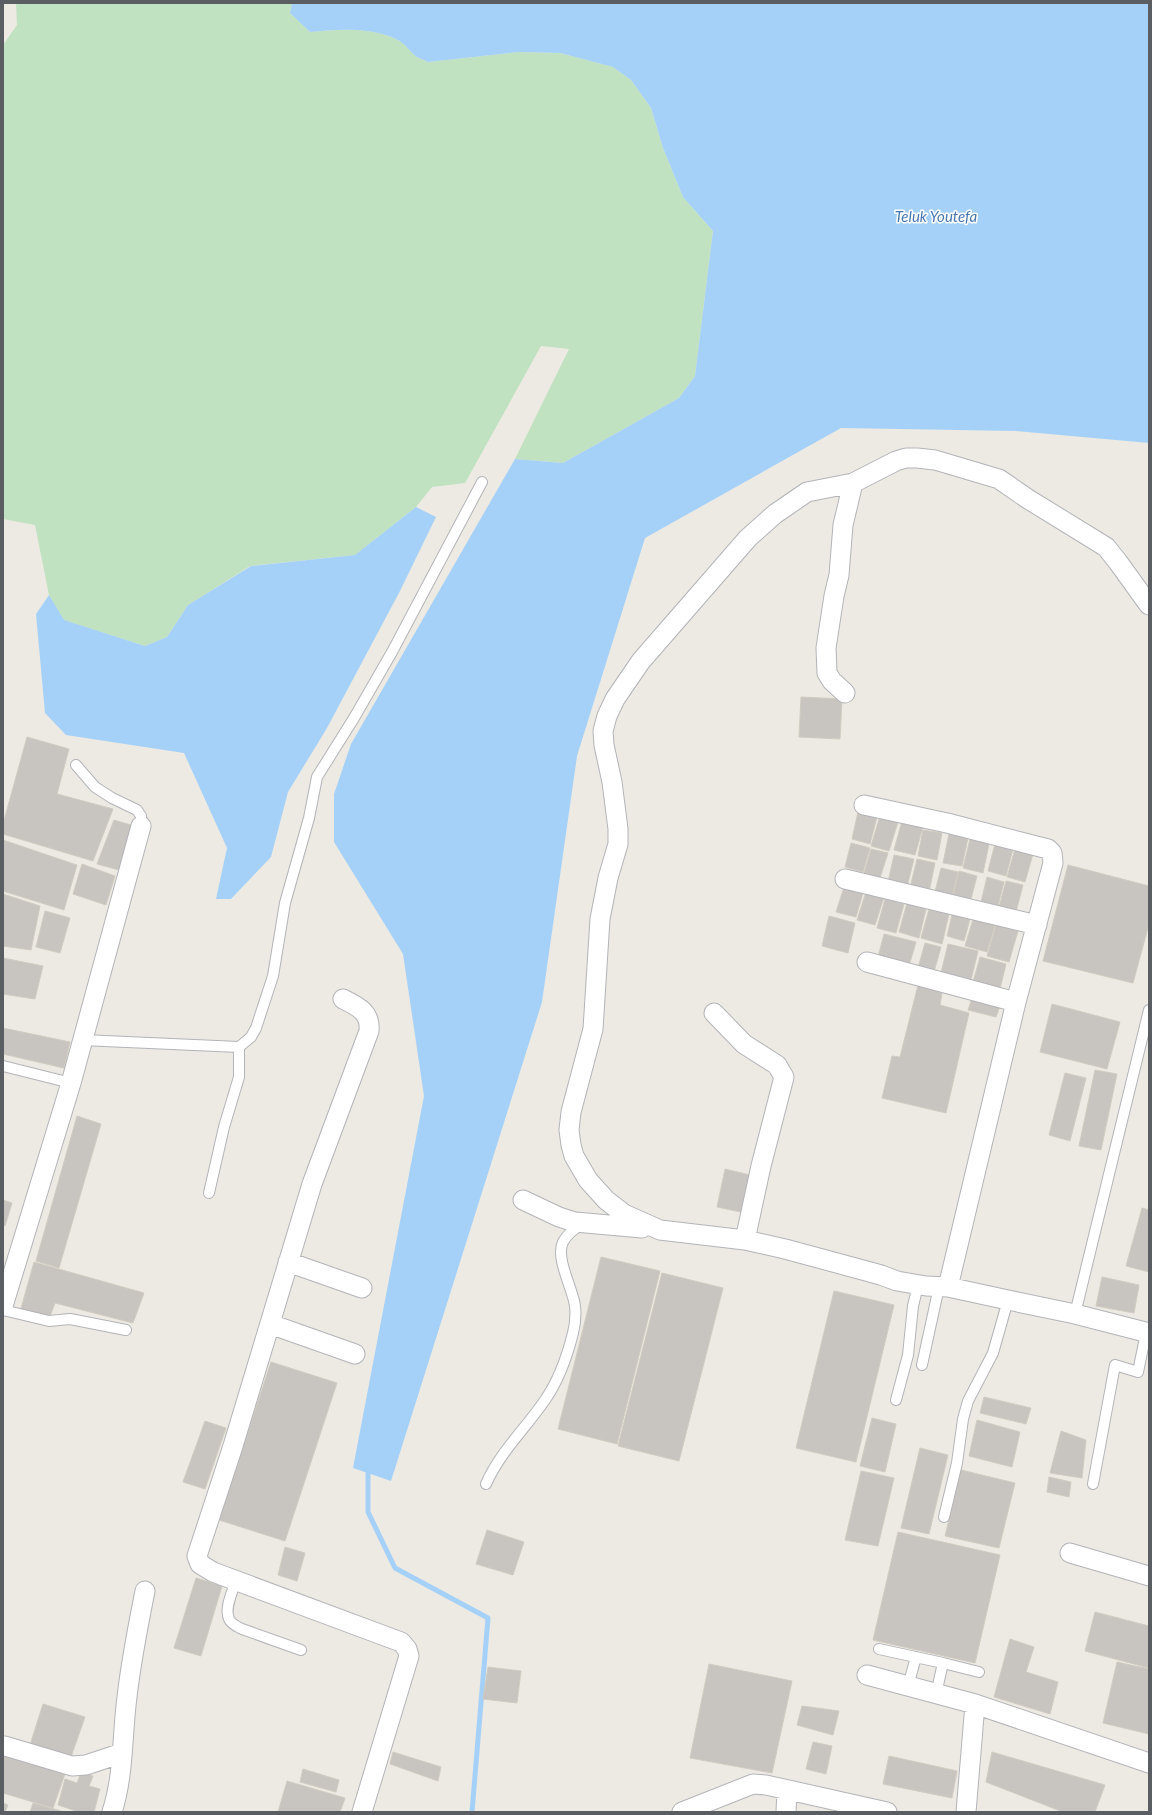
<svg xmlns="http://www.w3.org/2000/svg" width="1152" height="1815" viewBox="0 0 1152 1815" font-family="Lato,sans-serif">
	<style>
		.green { fill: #c0e2c1 }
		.water { fill: #a5d1f9 }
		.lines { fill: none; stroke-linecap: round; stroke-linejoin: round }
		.stream { stroke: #a5d1f9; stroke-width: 5 }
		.building { fill: #c8c4bf; stroke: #d0ccc1 }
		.service-casing { stroke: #b3b4b9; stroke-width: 12 }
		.minor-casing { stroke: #b3b4b9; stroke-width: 21 }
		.service { stroke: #fff; stroke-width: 10 }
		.minor { stroke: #fff; stroke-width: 19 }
		.labels { text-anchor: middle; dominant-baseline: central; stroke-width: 3; stroke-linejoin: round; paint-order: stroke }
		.water-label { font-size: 15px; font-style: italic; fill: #4777b2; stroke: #fff }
	</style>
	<rect width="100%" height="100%" fill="#eceae2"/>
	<path class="green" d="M16,3H292L290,13L310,32C338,29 370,27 396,39C405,43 409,51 417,57C420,59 425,60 428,62L519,52L560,53L613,67L631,80L651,108L663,148L683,197L713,231L695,376L679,398L563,463L515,459L569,349L541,346L465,483L432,487L416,507L355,555L250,566L188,605L167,637L145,646L63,620L49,595L35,525L3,519V45L17,25Z"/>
	<path class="water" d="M292,3H1149V443L1016,431L841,428L645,538L577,756L542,1002L391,1481L353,1468L424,1096L403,954L334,842V794L351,744L515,459L563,463L679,398L695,376L713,231L683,197L663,148L651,108L631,80L613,67L560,53L519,52L428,62C425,60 420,59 417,57C409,51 405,43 396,39C370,27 338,29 310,32L290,13Z
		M416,507L436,517L400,591L327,728L288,792L271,857L231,899H216L227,848L184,753L66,735L45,713L36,614L49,595L64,620L145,646L167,637L188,605L251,566L355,555Z"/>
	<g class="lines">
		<path class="stream" d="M368,1467V1512L395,1568L488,1618L472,1812"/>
	</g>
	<path class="building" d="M801,697L842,699L840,739L799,737Z
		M27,737L69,749L57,794L113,809L93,861L3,834V824Z
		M858,812L877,817L870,844L852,839Z
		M880,816L898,822L889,851L871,846Z
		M114,820L134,826L119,870L97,864Z
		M902,821L923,827L915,855L894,850Z
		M923,830L942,833L937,860L918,856Z
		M949,834L968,838L962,866L943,863Z
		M970,839L989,844L983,873L963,868Z
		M3,840L77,865L64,910L3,891Z
		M851,843L870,848L863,872L845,867Z
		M995,844L1013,849L1006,876L988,871Z
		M871,849L888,853L880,878L864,873Z
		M1015,849L1033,854L1025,882L1007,877Z
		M894,855L914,859L907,887L888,882Z
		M917,859L935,863L929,892L910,888Z
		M82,864L115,876L106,905L73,894Z
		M1068,865L1149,886V924L1133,983L1043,961Z
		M941,868L958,872L952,896L935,892Z
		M959,871L977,876L971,899L953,895Z
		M987,877L1004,882L998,906L981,902Z
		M1006,881L1023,885L1016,912L999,907Z
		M844,887L863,893L856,917L836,912Z
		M866,892L884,897L875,925L857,920Z
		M3,894L40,906L31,950L3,946Z
		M885,899L904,904L896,933L877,928Z
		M907,903L926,909L919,938L899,932Z
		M929,909L949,914L942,944L921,938Z
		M45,911L70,918L60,953L36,947Z
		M952,915L970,919L964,941L947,936Z
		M829,916L855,923L848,953L822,946Z
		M974,916L996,922L987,952L965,946Z
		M996,925L1018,931L1009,962L987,956Z
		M884,934L916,942L909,966L878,957Z
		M925,943L941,947L934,972L918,968Z
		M948,944L978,951L970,984L940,977Z
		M980,957L1006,964L1000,989L973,982Z
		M3,958L43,966L35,999L3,994Z
		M918,985L942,993L940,1005L969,1013L946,1113L882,1098L892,1056L900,1057Z
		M973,995L1001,1003L996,1017L968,1010Z
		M1052,1004L1120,1022L1107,1069L1040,1052Z
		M3,1028L70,1042L64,1068L3,1054Z
		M1095,1070L1117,1074L1101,1150L1079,1146Z
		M1065,1073L1086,1078L1070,1141L1049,1135Z
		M77,1116L101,1124L59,1268L36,1261Z
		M725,1169L754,1176L745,1213L717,1207Z
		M3,1200L12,1203L5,1226L3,1225Z
		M1142,1208L1149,1210V1272L1126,1266Z
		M601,1257L660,1271L617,1444L558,1429Z
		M34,1262L144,1293L133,1323L55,1303L49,1319L20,1312Z
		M662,1273L723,1288L679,1461L618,1446Z
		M1102,1277L1139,1285L1134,1313L1096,1306Z
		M834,1291L894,1305L856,1462L796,1448Z
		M271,1362L337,1383L285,1541L219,1520Z
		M984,1397L1031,1408L1026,1424L980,1413Z
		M872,1418L896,1424L885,1472L860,1466Z
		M977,1420L1020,1432L1012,1467L969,1456Z
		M205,1421L226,1428L205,1489L183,1482Z
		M1061,1431L1086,1440L1082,1478L1050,1473Z
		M920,1448L948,1455L929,1534L901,1528Z
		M961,1470L1015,1483L999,1548L945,1536Z
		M861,1471L894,1478L878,1546L845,1540Z
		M1049,1477L1071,1482L1069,1497L1047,1492Z
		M487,1530L524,1542L513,1575L476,1564Z
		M898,1532L1000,1555L975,1663L873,1640Z
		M285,1547L305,1553L297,1581L278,1575Z
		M196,1578L222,1586L201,1656L174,1648Z
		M1095,1612L1149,1626V1668L1085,1651Z
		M1010,1639L1034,1647L1026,1672L1058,1682L1050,1714L994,1697Z
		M1117,1662L1149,1669V1734L1103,1723Z
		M709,1664L792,1681L772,1773L690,1758Z
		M488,1667L521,1671L517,1703L483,1699Z
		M43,1704L85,1717L71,1757L30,1745Z
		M802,1706L839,1711L833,1735L797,1725Z
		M813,1742L832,1746L826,1774L806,1769Z
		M393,1752L441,1767L438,1781L390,1764Z
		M992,1752L1105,1785L1095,1812H1063L986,1782Z
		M3,1755L65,1774L53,1808L3,1793Z
		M889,1756L957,1771L952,1798L883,1784Z
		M303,1769L339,1780L336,1792L300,1782Z
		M81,1772L93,1776L89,1786L100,1789L94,1812H79L58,1805L65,1779L77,1783Z
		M287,1781L345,1798L340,1812H278Z
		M3,1803L8,1805L5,1812H3Z
		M33,1803L61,1811V1812H30Z"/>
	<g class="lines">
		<g class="service-casing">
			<path id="service" d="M76,765L95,787L112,798L137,810L141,816V826
				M82,1040L239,1047L251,1037L256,1028L273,976L285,903L309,818L317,777L354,718L392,652L482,482
				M3,1066L71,1083
				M209,1193L224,1127L239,1077V1047
				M3,1310L49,1321L70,1319L126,1330
				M1075,1314L1149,1010
				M922,1365L939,1287
				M896,1400L908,1355L913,1306L918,1285
				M486,1484C500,1452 526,1428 545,1400C559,1380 567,1357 573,1333C575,1325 576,1315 575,1306C573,1289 555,1258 563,1242C567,1234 574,1229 582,1224
				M1093,1484L1115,1365L1138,1372L1146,1333
				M944,1517L957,1463L963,1419L968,1401L993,1353L1008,1300
				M236,1580C233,1591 224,1608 229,1619C231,1624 238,1627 242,1629L301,1650
				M879,1649L943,1663
				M908,1686L916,1657
				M936,1694L943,1663L979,1672"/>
		</g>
		<g class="minor-casing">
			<path id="minor" d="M853,483L896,461L906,458H917L935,460L999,479L1028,499L1106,547L1118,562L1149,605
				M845,693L832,681L827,673L826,648L834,596L839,575L843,525L853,483L807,492L775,514L748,538L641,661L615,699L607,716L603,731L604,745L612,782L618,829V844L608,878L600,919L593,1029L571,1112L569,1130L571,1145L574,1156L588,1180L606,1200L624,1214L660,1230L745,1240L785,1249L881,1275L897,1281L926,1286L948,1287L1008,1300L1075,1314L1149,1333
				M864,805L947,823L1048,849L1052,853L1053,863L1016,1002L948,1287
				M845,879L1037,925
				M867,962L1016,1002
				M343,999C357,1006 371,1012 369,1031L312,1184L233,1446L197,1556L200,1564L213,1572L401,1642L407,1649L409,1656L362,1812
				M714,1013L744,1044L777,1065L784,1077L761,1166L745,1240
				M523,1200L559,1217L575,1222L642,1228
				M288,1262L362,1288
				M3,1306L71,1083L141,826
				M270,1324L355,1354
				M1070,1553L1149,1576
				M867,1675L975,1704L1149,1763
				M5,1746L72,1766L86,1765L122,1753
				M112,1812C124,1775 122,1735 127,1697C131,1661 138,1626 145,1591
				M682,1812L753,1784L766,1785L887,1812
				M786,1812L787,1790
				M966,1812L975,1704"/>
		</g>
		<use href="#service" class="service"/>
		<use href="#minor" class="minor"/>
	</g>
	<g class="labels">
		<g class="water-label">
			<text x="936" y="216">Teluk Youtefa</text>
		</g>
	</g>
	<rect width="1152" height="1815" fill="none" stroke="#5a5d62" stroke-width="8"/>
</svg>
